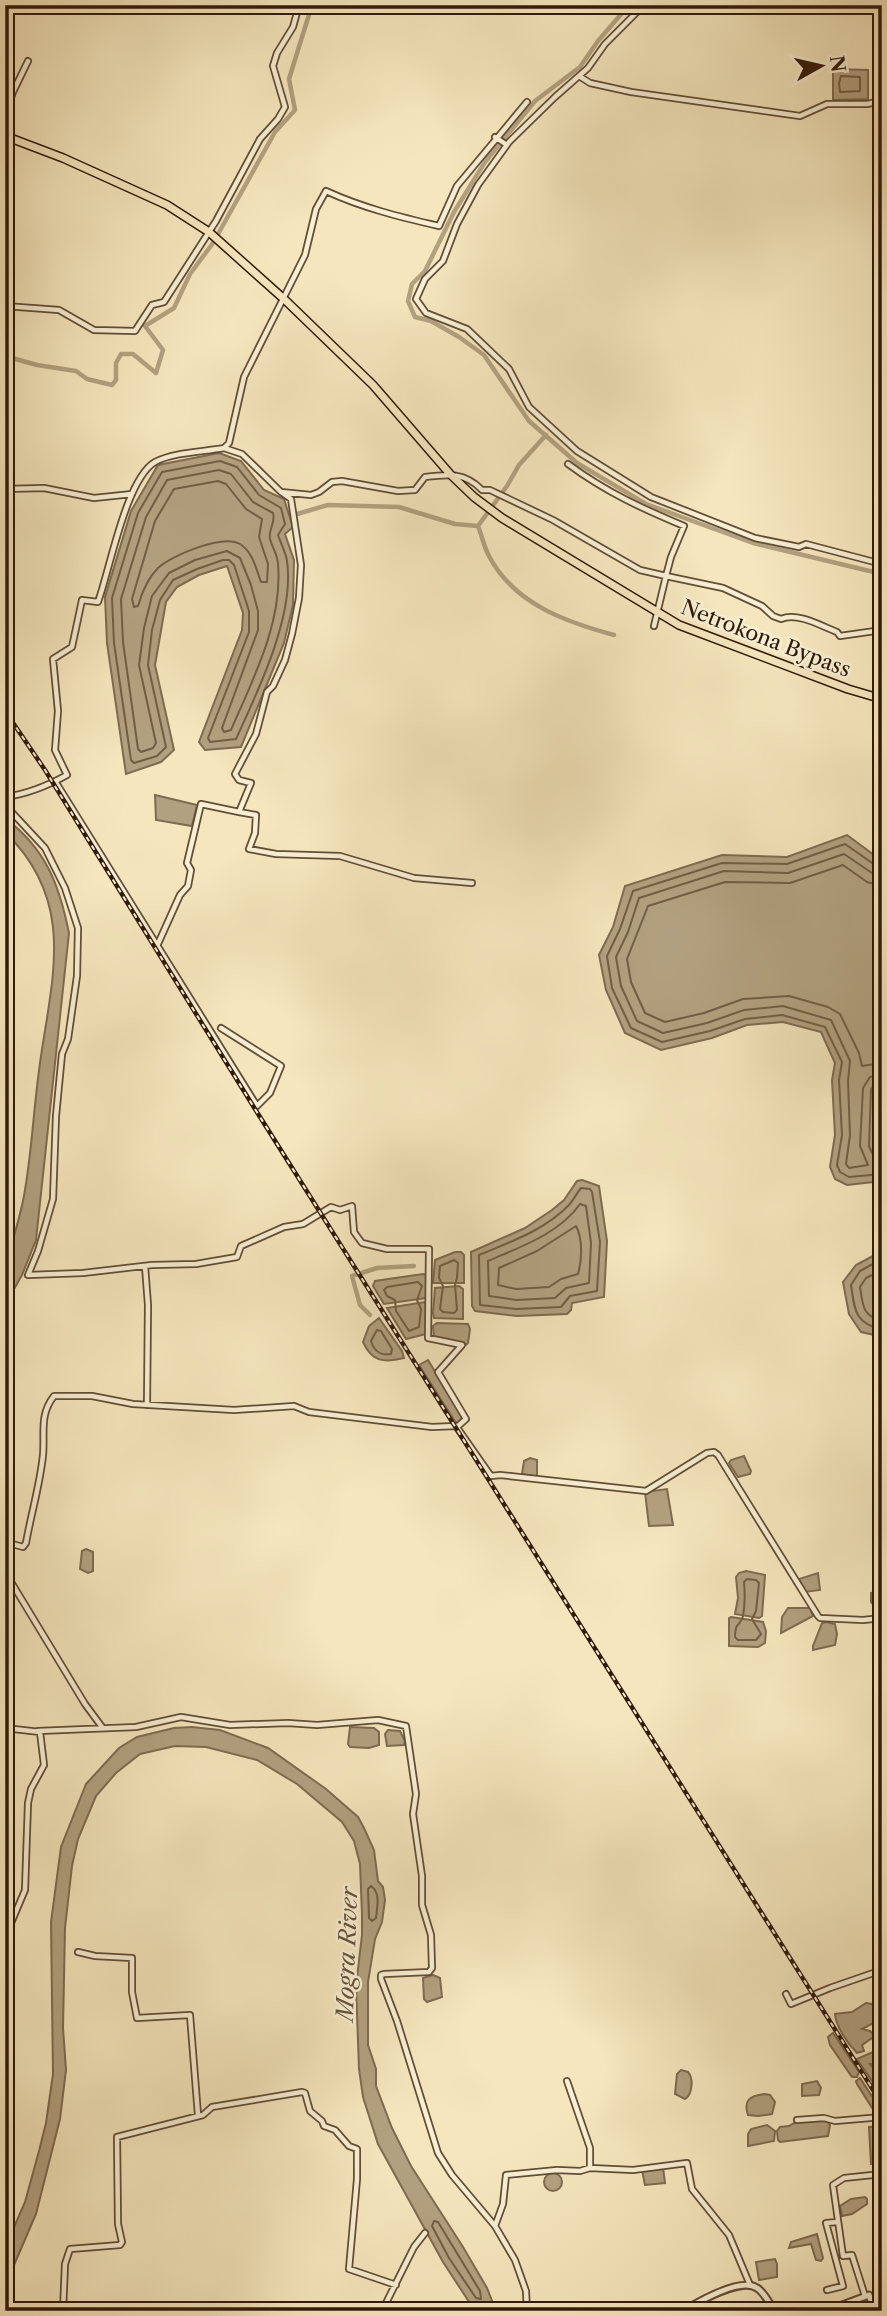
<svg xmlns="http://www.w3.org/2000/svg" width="887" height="2316" viewBox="0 0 887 2316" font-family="'Libre Caslon Text',serif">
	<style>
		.water { fill: #b2a180; stroke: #7e6b51; stroke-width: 2 }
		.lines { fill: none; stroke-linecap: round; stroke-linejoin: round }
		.shore { stroke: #725e45; stroke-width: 2 }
		.canal { stroke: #b2a180; stroke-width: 4.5 }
		.minor-casing { stroke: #624d37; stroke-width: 8 }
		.tertiary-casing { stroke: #624d37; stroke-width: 9 }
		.primary-casing { stroke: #311a0a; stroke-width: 10 }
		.minor { stroke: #f8efd4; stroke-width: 4.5 }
		.tertiary { stroke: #f8efd4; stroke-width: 5 }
		.primary { stroke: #f5e6bd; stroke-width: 7 }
		.rail-casing { stroke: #311a0a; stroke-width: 4.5 }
		.rail { stroke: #f8efd4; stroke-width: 2; stroke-dasharray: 5; stroke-linecap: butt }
		.labels { text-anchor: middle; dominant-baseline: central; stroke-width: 5; stroke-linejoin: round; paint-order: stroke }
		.street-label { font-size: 21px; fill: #311a0a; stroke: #f8efd4 }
		.water-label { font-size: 23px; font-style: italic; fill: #655039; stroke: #f8efd4 }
	</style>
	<rect width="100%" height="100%" fill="#f5e6bd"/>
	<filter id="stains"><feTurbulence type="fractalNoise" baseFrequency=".00286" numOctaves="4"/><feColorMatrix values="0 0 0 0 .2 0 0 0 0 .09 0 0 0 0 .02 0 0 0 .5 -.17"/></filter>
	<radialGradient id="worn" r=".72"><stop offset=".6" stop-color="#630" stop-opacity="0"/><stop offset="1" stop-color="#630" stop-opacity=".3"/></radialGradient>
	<path class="water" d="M833,69L868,70V99L833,100Z
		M219,453L241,461L264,490L284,499L293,527L285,534L294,560L293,605L284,643L241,747L205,750L199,742L242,630L243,613L227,566L199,575L177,587L166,602L155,665L174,750L161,762L126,774L107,643L105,597L131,511L158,465Z
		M155,795L197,805L192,826L156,820Z
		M5,818C46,849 59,884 69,933L36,1240L22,1275L5,1305C5,1293 3,1279 6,1268C11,1242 21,1217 25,1190C32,1148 34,1105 40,1063C52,977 77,902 5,832Z
		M847,835L882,861V1078L878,1086L876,1147L882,1150V1181L847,1185L835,1179L830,1167L835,1135L832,1080L835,1063L821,1032L783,1022L747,1025L712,1038L661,1050L625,1033L606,990L599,955L613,927L625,886L722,855L787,857Z
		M582,1180L599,1186L607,1241L604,1297L572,1303L571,1310L567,1314L517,1316L475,1311L472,1306L471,1252L525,1228L552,1210L564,1200L577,1181Z
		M882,1251V1340L879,1336L861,1332L849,1314L843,1282L856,1265Z
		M455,1252H461L464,1255V1283H433L435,1260Z
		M423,1274L427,1275L429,1296L426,1298L384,1304L373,1286L375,1281Z
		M459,1286L463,1289V1319L434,1318L433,1313L435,1288Z
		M425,1302L428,1306L426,1334L406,1339L387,1308Z
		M379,1318L402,1351L404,1358C384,1363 372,1362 363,1342L369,1326Z
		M437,1323L468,1324L470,1329L468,1343L466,1345L434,1338L433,1326Z
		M428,1360L463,1418L456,1423L419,1365Z
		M744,1456L751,1471L750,1474L738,1477L729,1463L731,1460Z
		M530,1458L537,1460V1477L522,1474L524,1461Z
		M667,1489L673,1525L649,1526L645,1492Z
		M86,1549L93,1552V1571L88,1573L80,1569L82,1551Z
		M746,1571L765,1575L762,1616L759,1618L735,1614L738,1598L736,1577L739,1573Z
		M818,1573L820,1590L805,1592L799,1579Z
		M882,1590V1611L881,1612L871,1602V1593Z
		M788,1608H810L813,1616L781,1633L782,1617Z
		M731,1617L763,1622L766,1631L765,1643L758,1647L729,1646V1618Z
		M826,1622L835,1624L837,1634L835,1645L813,1650V1646L822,1623Z
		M192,1727L220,1730L268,1748L326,1789L358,1817L364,1828L374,1850L378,1881L383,1887L385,1900L382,1922L375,1939L368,1982V2045L376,2069V2086L392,2128L411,2166L463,2247L487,2288L496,2311H475L443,2262L378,2144L363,2097L359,2069L356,1986L362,1935V1914L360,1864L354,1841L342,1822L297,1784L257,1760L206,1747L175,1746L140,1754L116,1773L96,1796L78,1839L72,1866L65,1928L63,2028L66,2070L60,2119L36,2214L5,2286V2248L25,2202L39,2151L46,2123L53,2074L51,1922L61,1847L86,1784L119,1748L137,1737L174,1728Z
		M350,1727L374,1728L379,1732V1745L369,1748L350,1747L348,1744Z
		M388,1730L400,1731L405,1741L404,1745L387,1746L385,1734Z
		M433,1975L440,1978L442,1997L427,2002L424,1999L423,1978Z
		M866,2003L872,2004L879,2020L862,2029L870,2031L875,2036L862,2045L864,2051L857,2053C848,2044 836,2027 835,2014L852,2012Z
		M833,2033L859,2072L857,2077H852L830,2045L828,2037Z
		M882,2048V2078L874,2065L873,2064H870L882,2080L881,2094L857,2059Z
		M681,2070L688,2072C694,2079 692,2095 685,2099L675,2094L677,2074Z
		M860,2078L881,2110V2115L876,2114L857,2084L856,2081Z
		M817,2081L821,2088L819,2095L802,2096V2084Z
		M764,2094L770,2095L775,2102L772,2114L758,2116L748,2115C743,2100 750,2096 764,2094Z
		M826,2120L830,2125L828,2136L780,2142L778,2140L777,2131L780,2127L789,2126L796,2122Z
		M767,2125L775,2131L774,2141L748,2146V2134L751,2129Z
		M882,2126V2173L879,2164H871L869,2127Z
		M663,2167L665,2183L645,2185L642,2170Z
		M544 2182a9 9 0 1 1 18 0a9 9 0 1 1-18 0Z
		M865,2197L867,2199V2204L852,2214L842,2216L840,2206L851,2199Z
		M817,2234L823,2258L821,2261L816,2260L811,2244L789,2248L791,2242Z
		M775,2259L777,2264V2277L759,2280L756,2262Z"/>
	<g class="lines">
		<path class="shore" d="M841,76L860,77V91L840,92L839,83Z
			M220,461L237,467L259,495L281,508L285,524L278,535C281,544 286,553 287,561C295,615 258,691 236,739L210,742L208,738L249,632V611L234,565L229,560H223L197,569L173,580L160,600L152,630L148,665L166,747L157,756L134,763L131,760L114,643L112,598L138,513L162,472Z
			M219,470L231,474L253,502L273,513C276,523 268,529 270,539C272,547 278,556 278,564C283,622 253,679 231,730L224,732L222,728L258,630V611L251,585L240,558L227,551L195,560L169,573L152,596L144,628L139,665L156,743L153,748L141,752L138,749L123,642L121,599L146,517L167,480Z
			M218,481L226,484L246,509L262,519L259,537L268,564L267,582H261C256,569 253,552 240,544C223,534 172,555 158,568C148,578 142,592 138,606L134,607L132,599L155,521L174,489Z
			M882,866L875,865L845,844L787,864L722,863L633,891L620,929L607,956L612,988L631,1028L662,1042L710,1031L745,1019L782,1015L825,1027L842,1062L839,1080L842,1135L837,1165L840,1172L849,1177L882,1174
			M882,875L872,873L844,854L788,873L724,871L639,898L628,932L616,957L621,986L637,1021L663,1033L707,1023L744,1010L783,1006L831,1020L850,1061L848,1081L850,1135L846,1164L849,1168L868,1165L860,1146L863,1088L870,1077L882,1074
			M882,886L867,882L843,865L790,883L725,882L648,906L627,959L631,982L645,1013L665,1022L704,1013L743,999L789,996L828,1007L840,1014L859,1053L862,1066L882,1063
			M882,1082L875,1084L871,1089L869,1146L872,1153L882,1156
			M581,1188L590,1189L592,1192L600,1242L597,1291L570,1296L561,1307L516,1309L480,1305L479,1255C510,1242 543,1231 568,1206C573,1201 576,1194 581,1188Z
			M580,1204L586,1206L591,1243L589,1283L566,1288L555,1298L516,1300L489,1296L488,1261C520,1247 559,1234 580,1204Z
			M576,1226C583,1239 582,1261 578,1274L561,1279L549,1287L516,1289L498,1285L499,1268L537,1251Z
			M882,1259L860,1271L851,1285C855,1311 854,1322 882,1330
			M454,1260L458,1263L457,1278L455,1285L457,1310L454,1313L443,1312L440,1309L443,1286L439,1278L440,1266Z
			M882,1270L866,1278L860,1287C863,1305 862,1316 882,1321
			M418,1282L422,1286L417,1300L421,1309L419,1327L409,1331L396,1311L395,1300L387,1296L384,1290L387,1287Z
			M377,1330L381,1331L392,1349L391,1354C381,1356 374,1351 371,1341Z
			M747,1579L756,1580L759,1583L756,1611L752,1619L761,1634L756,1640H738L735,1637C735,1621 741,1626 743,1616C745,1605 745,1593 744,1582Z
			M371,1886C381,1893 377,1907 376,1918L372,1921L369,1918L368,1889Z
			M434,2221L438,2222L480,2291L481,2299L476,2298L449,2258L432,2226Z"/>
		<path class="canal" d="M629,5L598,41L580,67L535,101L485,162L454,212L425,271L412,284L408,301L415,317L431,321L459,337L484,355L529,421L577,463L646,504L753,543L882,574
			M5,356L37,365L76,371L87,379L112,385L116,380V363L121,354H133L156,373L163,350L145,326L174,308L190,274L213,243L275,132L295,110L289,79L312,5
			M297,514L328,505L399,507L455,524L478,526L507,486L519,465L546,435
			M478,526C482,536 484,547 489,556C514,604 566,622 614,635
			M370,1315L360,1305L352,1276L377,1268L414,1266"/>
		<g class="minor-casing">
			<path id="minor" d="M644,5L605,44L588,68L555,97L509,142L478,185L457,224L443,261L425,279L416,299L426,313L467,329L509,369L529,407L577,451L651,497L755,538L799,547L806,544L882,564
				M579,76L590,83L631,92L800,116L827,104H867L882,101
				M5,115L13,92L28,61
				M495,137L507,145
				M5,306L59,310L94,330L135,331L152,305L164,302L216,221L260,139L278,119L285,107L273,66L277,53L293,27L299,5
				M224,448L242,454L281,492L311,495L319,492L332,482L342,481L398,491L415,490L425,477C448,474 465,472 482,490H490L553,520L640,570L666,576L654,626
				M568,464C606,492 641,508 684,526L671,557L666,576L723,588L762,606L773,616L781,619C798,612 821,626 837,632L840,636L882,630
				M5,489L44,488L94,498L132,494
				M281,492L291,499L301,565L299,598L292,634L285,660L273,686L267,692L256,734L235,774L239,780L251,783L239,812L256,815L255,833L249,849L276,854L340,856L414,878L472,883
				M55,781L257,1106L270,1093L281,1066L221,1028
				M5,797C28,794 47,786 67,775L55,750L58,711L53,659L72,647L82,600L98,602C110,569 126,479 155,462C174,452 203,452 224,448L229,443L244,377L305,255L316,209L326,191C363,208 400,217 439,226L457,186L527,102
				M5,805L45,848L65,888L78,928L77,976L68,1039L62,1054L56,1116L53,1199L38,1251L28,1275L83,1273L152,1265L196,1264L237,1257L241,1246L284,1227L303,1224L331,1207L340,1210L352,1206L354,1232L362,1243L387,1249H429L428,1338L462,1345L438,1372L466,1419L457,1427
				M157,946L180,895L188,886L191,870L187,863L201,804L239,812
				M145,1266L148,1305L147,1405
				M5,1542L23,1547L26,1543C31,1514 40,1485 43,1455C45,1433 39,1415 54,1396H92L133,1404L234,1410L294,1406L309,1412L432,1427L456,1426L491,1476L500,1475L646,1491L707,1453L714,1452L718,1455L818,1616L820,1618L863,1620L882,1618
				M5,1572L85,1704L102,1727
				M5,1728L40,1732L44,1765L31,1789L28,1803L25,1890L9,1928L5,1953
				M38,1731L136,1727L181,1717L230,1725L288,1723L317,1725L378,1720L406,1726L416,1794L413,1814L422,1876V1905L431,1935L432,1968L429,1972L384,1974L381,1975V1979L397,2021L438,2153L452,2175L495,2226L515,2260L526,2291L527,2311
				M78,1952L95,1956L132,1958V1992L137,2018L190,2015L198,2115
				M5,1991C12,2004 6,2053 5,2071
				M786,1994L791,2004L830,1988L882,1970
				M797,2120L824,2118L835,2121L882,2117
				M590,2168L633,2170L687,2163L692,2189L729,2235L750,2285
				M495,2226L503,2204L506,2175L557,2170L580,2171L590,2168V2148L567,2081
				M827,2290L843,2286L826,2223L837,2222
				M865,2296L852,2255L843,2256L833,2185L844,2178L882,2174
				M63,2311L65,2264L70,2249L120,2245L122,2242L118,2224L117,2137L203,2115L212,2107L302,2092L305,2093L310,2111L322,2121L324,2126L335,2130L349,2146L357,2149V2179L349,2269L396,2285
				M382,2311L414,2247L425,2233"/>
		</g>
		<g class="tertiary-casing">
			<path id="tertiary" d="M683,2311C698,2302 741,2277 757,2288C764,2292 770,2304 774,2311
				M826,2311L869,2295L875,2311"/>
		</g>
		<g class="primary-casing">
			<path id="primary" d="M5,136L63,158L167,205L209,232L284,299L373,385L450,474L474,497L502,518L679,625L848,689L882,699"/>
		</g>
		<use href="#minor" class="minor"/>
		<use href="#tertiary" class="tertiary"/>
		<use href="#primary" class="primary"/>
		<g class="rail-casing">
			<path id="rail" d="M5,711L45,770L255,1109L882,2104"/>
		</g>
		<use href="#rail" class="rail"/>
	</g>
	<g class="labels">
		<g class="street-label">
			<text transform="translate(766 638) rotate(21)">Netrokona Bypass</text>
		</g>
		<g class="water-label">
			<text transform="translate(347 1954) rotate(-88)">Mogra River</text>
		</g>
	</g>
	<rect width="887" height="2316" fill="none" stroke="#f5e6bd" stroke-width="28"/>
	<rect x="7" y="7" width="873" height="2302" fill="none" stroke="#311a0a" stroke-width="3.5"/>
	<rect x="14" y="14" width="859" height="2288" fill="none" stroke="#311a0a" stroke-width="2"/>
	<g transform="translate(821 66) rotate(82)" stroke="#f8efd4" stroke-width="5" paint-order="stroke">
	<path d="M0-5L12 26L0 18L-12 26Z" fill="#311a0a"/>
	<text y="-10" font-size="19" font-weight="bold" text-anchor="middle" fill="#311a0a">N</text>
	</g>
	<rect width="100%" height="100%" filter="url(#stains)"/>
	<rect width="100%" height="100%" fill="url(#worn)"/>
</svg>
